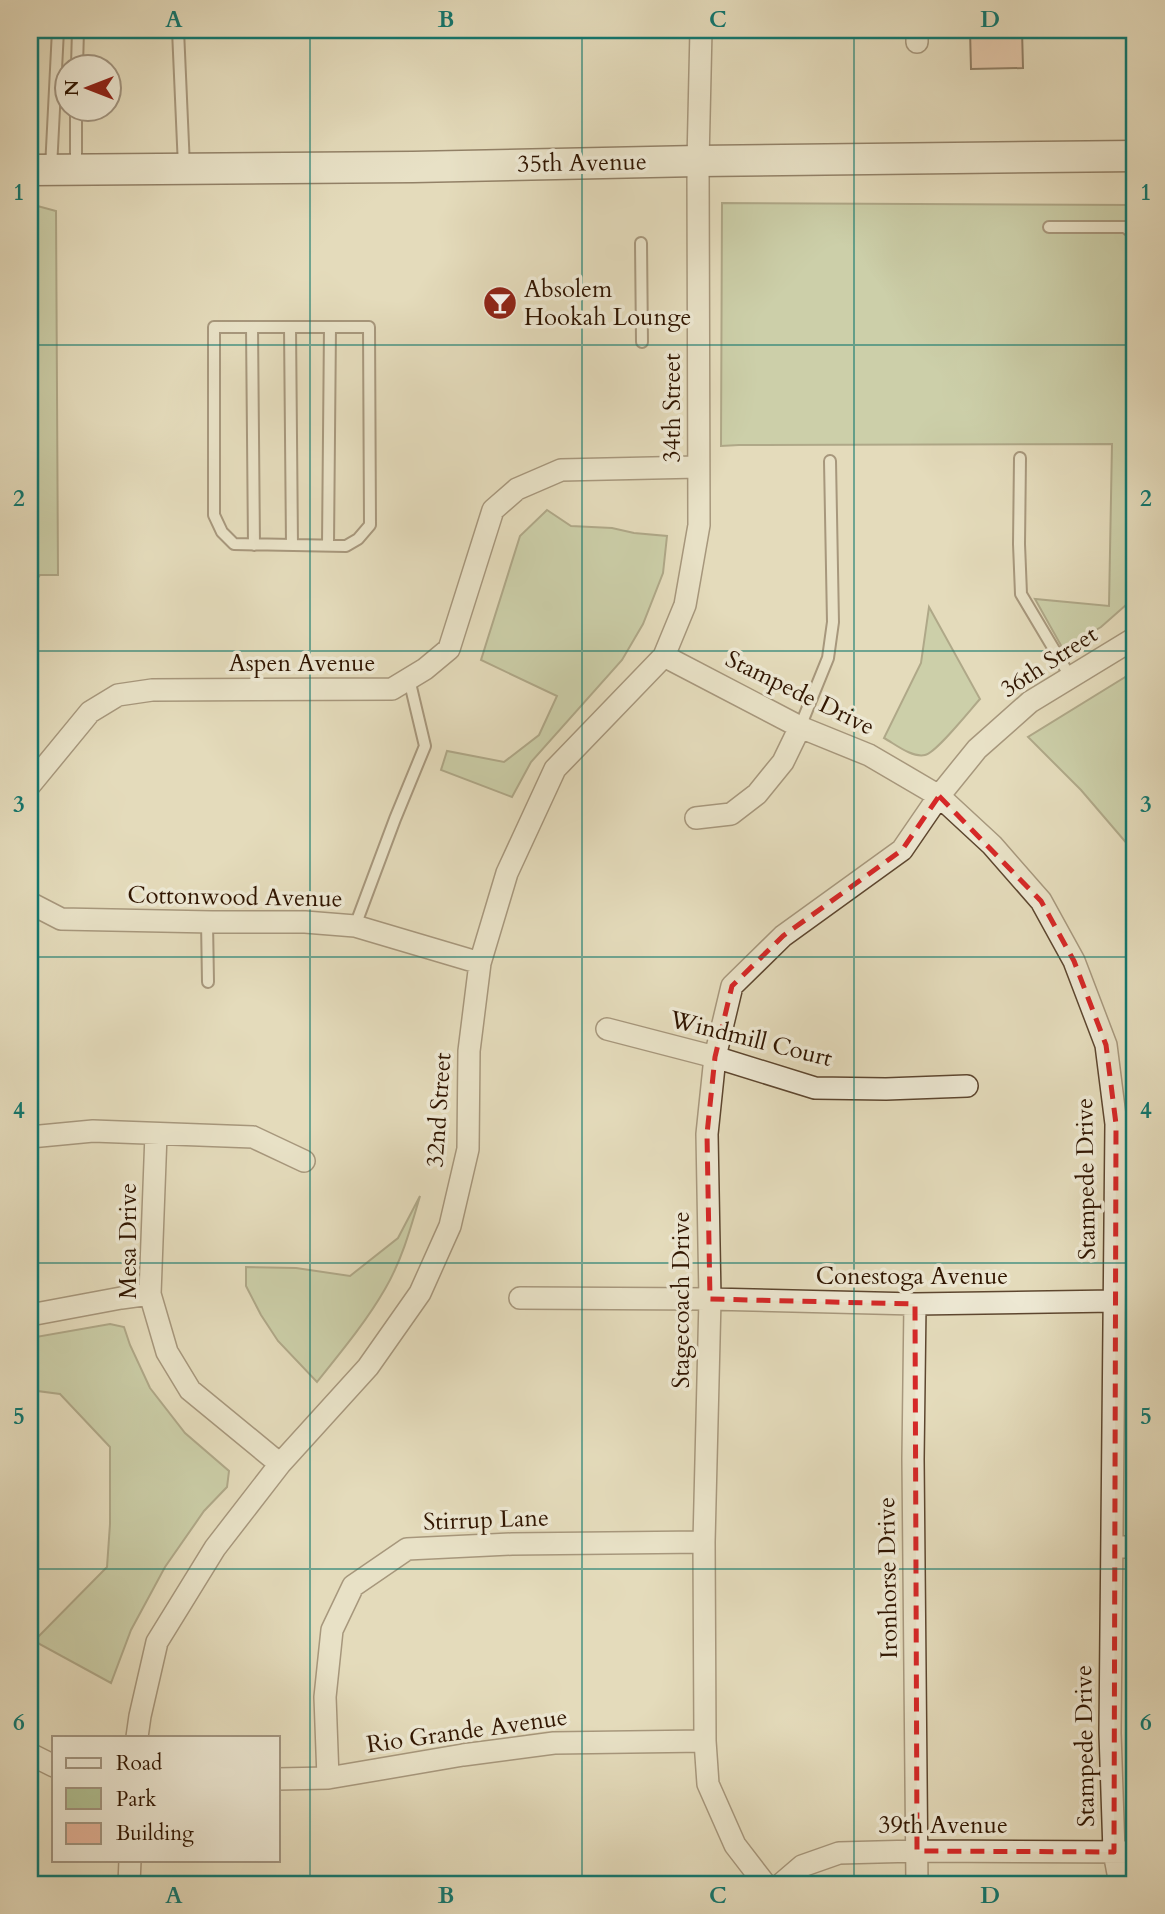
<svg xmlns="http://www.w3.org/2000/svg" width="1165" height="1914" viewBox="0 0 1165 1914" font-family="Cardo,serif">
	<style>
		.green { fill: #b0c193; stroke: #706b4a; stroke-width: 2 }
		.building { fill: #e4b398; stroke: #301500; stroke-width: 2 }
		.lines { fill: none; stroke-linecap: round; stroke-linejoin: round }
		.lane-casing { stroke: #5d462f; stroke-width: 14 }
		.street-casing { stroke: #5d462f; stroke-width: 24 }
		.secondary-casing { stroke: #301500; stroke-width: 33 }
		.lane { stroke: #ede8d3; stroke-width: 10 }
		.street { stroke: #ede8d3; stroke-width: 21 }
		.secondary { stroke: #ede8d3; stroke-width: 30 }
		.marked { fill: none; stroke: #d62828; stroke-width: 5; stroke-dasharray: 14 9; stroke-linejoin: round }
		.grid { fill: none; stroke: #0f766e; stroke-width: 2; stroke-opacity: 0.55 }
		.labels { text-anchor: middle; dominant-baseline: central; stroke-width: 7; stroke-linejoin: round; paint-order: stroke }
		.street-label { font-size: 24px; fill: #301500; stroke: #ede8d3 }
		.poi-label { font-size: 24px; fill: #301500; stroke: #ede8d3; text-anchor: start }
		.neatline { fill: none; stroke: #0f766e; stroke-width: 2.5 }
		.grid-label { font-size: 23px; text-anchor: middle; font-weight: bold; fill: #0f766e }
	</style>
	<rect width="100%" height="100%" fill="#e4dbbb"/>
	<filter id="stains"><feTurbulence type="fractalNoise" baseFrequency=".00286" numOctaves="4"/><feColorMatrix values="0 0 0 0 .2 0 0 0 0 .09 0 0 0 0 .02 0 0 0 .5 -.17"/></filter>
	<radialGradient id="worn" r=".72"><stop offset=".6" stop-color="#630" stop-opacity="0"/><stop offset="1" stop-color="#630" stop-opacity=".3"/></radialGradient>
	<path class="green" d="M722,203L1135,205V597L1101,627L1063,649L1035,599L1109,606L1112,444L739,445L721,446Z
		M30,204L56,211L58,575H40L30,589Z
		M547,510L571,526L612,528L634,533L667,536L663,573L643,624L622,660L531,762L512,797L441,770L447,751L504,762L539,735L557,696L481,660L520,536Z
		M929,607L980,699C970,710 936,753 925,755C912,758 895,744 884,738L921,663Z
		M1135,671V853L1081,790L1028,737Z
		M420,1196C411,1227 402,1260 385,1289C366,1322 341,1352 317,1382L278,1341L261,1315L246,1286V1267L296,1268L350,1276L398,1238Z
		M110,1324L124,1327L130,1345L150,1388L185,1433L229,1471L227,1487L204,1511L165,1567L131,1630L111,1683L34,1641L107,1567L110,1524V1447L60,1394L30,1390V1338Z"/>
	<path class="building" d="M970,30H1022L1023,68L971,69Z"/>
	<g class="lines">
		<g class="lane-casing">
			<path id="lane" d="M178,30L184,167
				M77,66L78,30
				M76,108V169
				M51,168L58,30
				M1049,227H1125L1135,235
				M641,243L642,342
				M214,327H369L370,525L358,539L346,546L234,544L222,532L214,515Z
				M252,327L254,545
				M290,327L292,545
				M1020,458L1019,544L1021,594L1071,678
				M328,545L330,327
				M800,727L828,658L833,622L830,461
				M207,922L208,982
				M355,926L395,819L425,746L409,679"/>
		</g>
		<g class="street-casing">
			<path id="street" d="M917,30V42
				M664,656L800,727L869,755L939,796L992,845L1041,901L1074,961L1106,1045L1116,1124L1110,1733L1114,1852L1120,1884
				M30,785L90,712L118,695L152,690L392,689L425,669L449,649L493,510L517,489L561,470L698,467
				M696,818L731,814L757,794L783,762L800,727
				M30,903L61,919L212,922H305L355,926L480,963
				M607,1029L715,1057L815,1088L886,1089L967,1086
				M156,1134L150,1294L167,1352L190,1390L280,1464
				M30,1137L93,1131L253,1137L304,1161
				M520,1298L710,1299L915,1304L1114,1301
				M915,1304L913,1459L917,1884
				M30,1315L121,1298L150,1294
				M1112,1547H1135
				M137,1737L140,1716L157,1642L215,1548L280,1464L368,1367L420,1293L450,1226L468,1149L469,1051L480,963L507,873L555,769L664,656L685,605L699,525L698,161L701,30
				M30,1754L54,1766
				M328,1778L325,1697L332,1630L353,1586L407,1549L512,1544L704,1542
				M278,1779L328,1778L463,1755L554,1743L705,1741
				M129,1884L130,1860
				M765,1884L735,1845L708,1784L705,1741L704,1542L710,1299L707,1134L715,1057L732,986L783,936L902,850L939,796L977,749L1030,702L1135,638
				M781,1884L802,1866L839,1853L917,1851L1135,1852"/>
		</g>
		<g class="secondary-casing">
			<path id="secondary" d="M30,170L413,167L698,161L1135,156"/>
		</g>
		<use href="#lane" class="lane"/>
		<use href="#street" class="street"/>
		<use href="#secondary" class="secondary"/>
	</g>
	<path d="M0 0H1165V1914H0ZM939,796L1041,901L1074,961L1106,1045L1116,1124L1114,1852L917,1851L915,1304L710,1299L707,1134L715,1057L732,986L783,936L902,850Z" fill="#e4dbbb" fill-opacity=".55" fill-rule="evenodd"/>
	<path class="marked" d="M939,796L1041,901L1074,961L1106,1045L1116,1124L1114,1852L917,1851L915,1304L710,1299L707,1134L715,1057L732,986L783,936L902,850Z"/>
	<path class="grid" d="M310,30V1884M582,30V1884M854,30V1884M30,345H1135M30,651H1135M30,957H1135M30,1263H1135M30,1569H1135"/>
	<defs>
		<g id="bar-disc" transform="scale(1.75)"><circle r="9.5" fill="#8f2418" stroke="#ede8d3"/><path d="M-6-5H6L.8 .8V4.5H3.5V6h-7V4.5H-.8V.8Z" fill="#fff"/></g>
	</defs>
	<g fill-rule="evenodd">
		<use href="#bar-disc" x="500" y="303"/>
	</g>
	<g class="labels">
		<g class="street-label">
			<text transform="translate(582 163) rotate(-1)">35th Avenue</text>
			<text transform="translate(672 408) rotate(-90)">34th Street</text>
			<text transform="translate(1049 662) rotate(-33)">36th Street</text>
			<text x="302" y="663">Aspen Avenue</text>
			<text transform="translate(800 693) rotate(26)">Stampede Drive</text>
			<text transform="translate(235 897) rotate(1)">Cottonwood Avenue</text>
			<text transform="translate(751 1039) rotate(14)">Windmill Court</text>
			<text transform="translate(439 1110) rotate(-86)">32nd Street</text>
			<text transform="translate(1086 1179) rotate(-91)">Stampede Drive</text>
			<text transform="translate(128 1241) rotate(-90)">Mesa Drive</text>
			<text x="912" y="1276">Conestoga Avenue</text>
			<text transform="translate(681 1300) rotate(-90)">Stagecoach Drive</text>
			<text transform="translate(486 1520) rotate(-2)">Stirrup Lane</text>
			<text transform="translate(888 1578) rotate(-91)">Ironhorse Drive</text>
			<text transform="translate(467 1731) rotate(-8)">Rio Grande Avenue</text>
			<text transform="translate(1085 1746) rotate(-91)">Stampede Drive</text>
			<text x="943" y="1825">39th Avenue</text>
		</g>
		<g class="poi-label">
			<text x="524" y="289">Absolem<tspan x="524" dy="28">Hookah Lounge</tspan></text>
		</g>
	</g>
	<rect width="1165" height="1914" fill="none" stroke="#e4dbbb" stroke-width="77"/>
	<rect x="52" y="1736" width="228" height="126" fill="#ede8d3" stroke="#a1947f" stroke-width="2"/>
	<rect x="66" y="1758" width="35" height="10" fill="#ede8d3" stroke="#a1947f" stroke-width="2"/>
	<text x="116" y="1770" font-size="21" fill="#301500">Road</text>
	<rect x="66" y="1788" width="35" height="21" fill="#b0c193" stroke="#a1947f" stroke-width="2"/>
	<text x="116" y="1806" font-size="21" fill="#301500">Park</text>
	<rect x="66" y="1823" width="35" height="21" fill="#e4b398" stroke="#a1947f" stroke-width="2"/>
	<text x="116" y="1840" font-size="21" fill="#301500">Building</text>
	<g transform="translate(88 88) rotate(270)"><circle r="33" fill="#ede8d3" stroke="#a1947f" stroke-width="2"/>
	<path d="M0-5L12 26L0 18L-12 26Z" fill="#8f2418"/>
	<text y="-10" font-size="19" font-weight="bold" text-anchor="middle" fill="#301500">N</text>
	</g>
	<rect x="38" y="38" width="1088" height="1838" class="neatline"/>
	<g class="grid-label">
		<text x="174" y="27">A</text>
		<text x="446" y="27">B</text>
		<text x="718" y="27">C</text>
		<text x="990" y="27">D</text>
		<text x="19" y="200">1</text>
		<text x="1146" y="200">1</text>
		<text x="19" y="506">2</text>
		<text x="1146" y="506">2</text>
		<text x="19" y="812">3</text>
		<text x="1146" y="812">3</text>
		<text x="19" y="1118">4</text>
		<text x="1146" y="1118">4</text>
		<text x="19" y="1424">5</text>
		<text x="1146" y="1424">5</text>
		<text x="19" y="1730">6</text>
		<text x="1146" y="1730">6</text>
		<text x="174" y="1903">A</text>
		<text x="446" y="1903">B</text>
		<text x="718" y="1903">C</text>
		<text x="990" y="1903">D</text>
	</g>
	<rect width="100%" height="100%" filter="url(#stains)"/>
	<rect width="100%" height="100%" fill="url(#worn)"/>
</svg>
